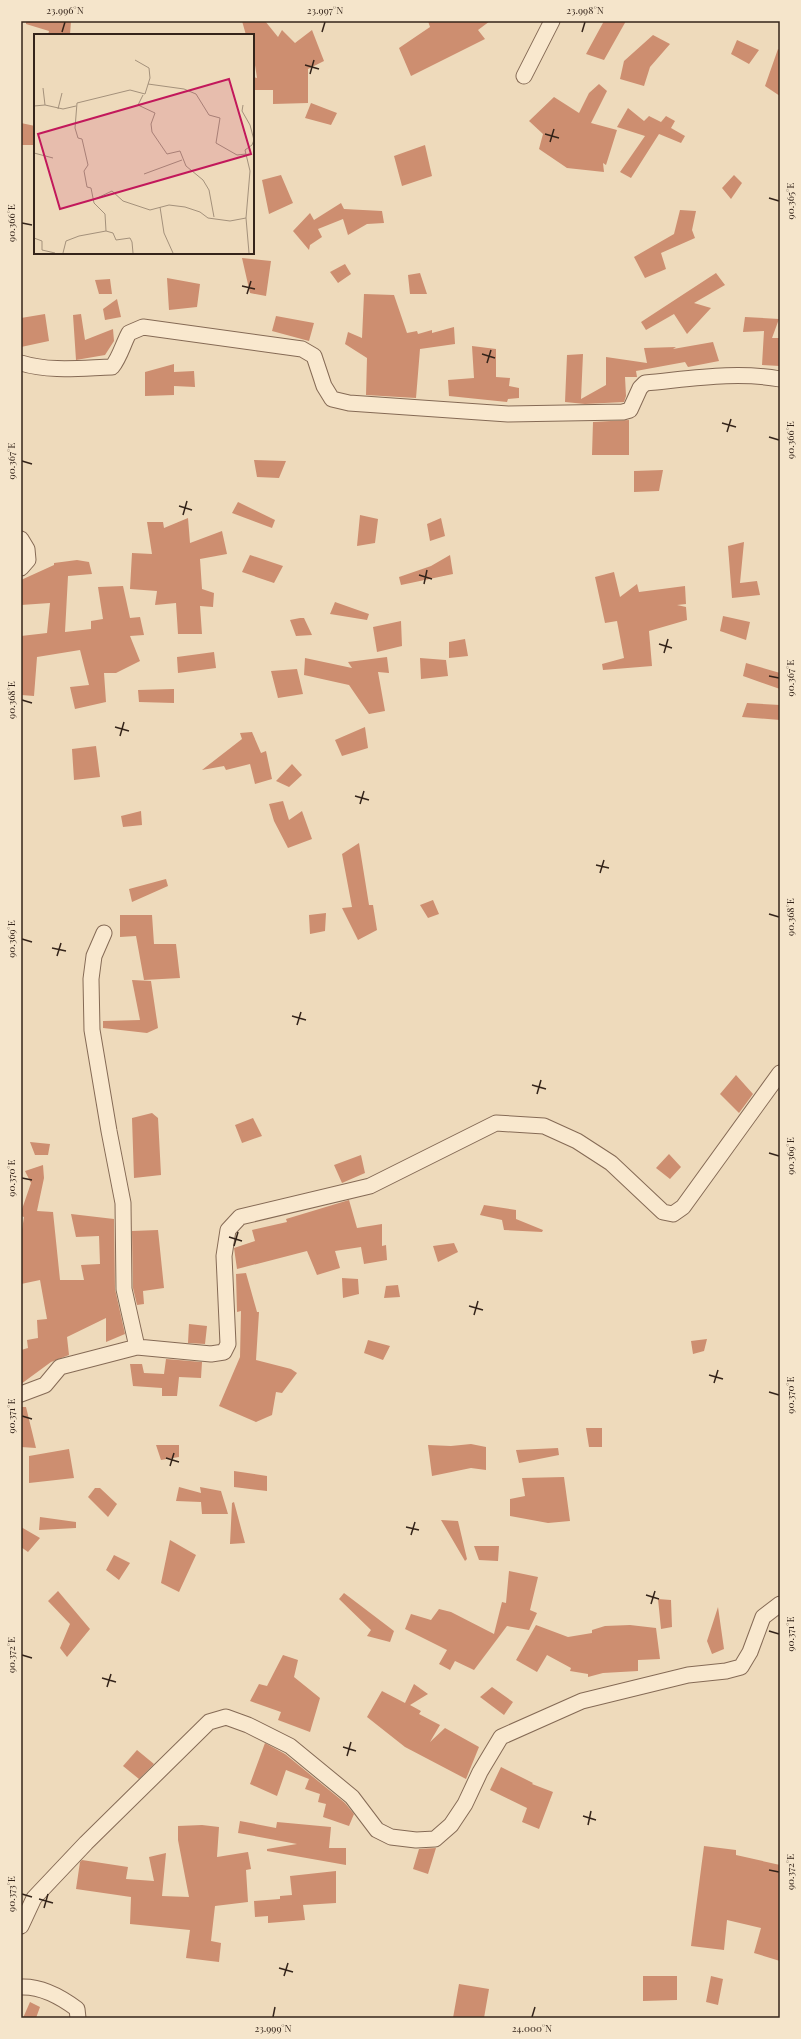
<svg xmlns="http://www.w3.org/2000/svg" width="801" height="2039" viewBox="0 0 801 2039" font-family="'Playfair Display',serif">
	<style>
		.building { fill: #cd8e70 }
		.lines { fill: none; stroke-linecap: round; stroke-linejoin: round }
		.street-casing { stroke: #856a55; stroke-width: 17 }
		.street { stroke: #f9e8ce; stroke-width: 15 }
		.ticks { fill: none; stroke: #34241a; stroke-width: 1.5 }
		.inset-road { fill: none; stroke: #a4917b; stroke-width: 1 }
		.view { fill: #c2185b; fill-opacity: 0.15; stroke: #c2185b; stroke-width: 2 }
		.inset-edge { fill: none; stroke: #34241a; stroke-width: 2 }
		.neatline { fill: none; stroke: #34241a; stroke-width: 1.5 }
		.ticks-label { font-size: 10px; text-anchor: middle; fill: #34241a }
	</style>
	<rect width="100%" height="100%" fill="#eedabb"/>
	<path class="building" d="M26,21H71L70,35H48L49,31L26,24Z
		M242,21H265L278,37L282,30L295,43L312,30L324,61L308,69V103L273,104V90H253V77L257,78L253,52V35H246Z
		M428,21H490L478,30L485,39L411,76L399,48L430,27Z
		M604,21H626L604,60L586,54Z
		M653,35L670,44L650,67L644,86L620,79L624,61Z
		M737,40L759,50L749,64L731,54Z
		M778,49L780,50V96L765,86Z
		M599,84L607,91L591,123L617,130L606,165L603,163L604,172L567,168L539,149L543,134L529,121L554,97L579,113L589,93Z
		M311,103L337,113L331,125L305,118Z
		M628,108L644,121L649,116L661,122L666,116L675,121L671,128L685,136L681,143L659,134L631,178L620,172L645,136L617,127Z
		M21,123L35,126V145H21Z
		M425,145L432,176L402,186L394,156Z
		M281,175L293,203L269,214L262,180Z
		M734,175L742,183L731,199L722,188Z
		M341,203L344,209L382,211L384,223L367,224L348,235L343,219L318,229L322,237L310,245L309,250L293,231L310,213L314,220Z
		M680,210L696,211L692,230L695,238L661,253L666,269L645,278L634,257L674,234Z
		M242,258L271,261L266,296L250,293Z
		M345,264L351,274L338,283L330,272Z
		M420,273L427,294H410L408,275Z
		M716,273L725,285L694,303L711,308L687,334L674,314L646,330L641,322Z
		M167,278L200,284L197,307L169,310Z
		M110,279L112,294H99L95,280Z
		M364,294L394,295L407,333L417,331L418,334L432,330V333L454,327L455,344L420,349L416,398L366,395L367,358L345,344L348,332L362,338Z
		M117,299L121,317L105,320L103,309Z
		M45,314L49,341L21,347V318Z
		M81,314L85,340L113,329L114,341L105,355L76,360L73,315Z
		M276,316L314,323L309,341L272,331Z
		M745,317L779,319L772,338H780V366L762,365L764,331L743,332Z
		M713,342L719,361L688,367L685,362L636,371L637,377H625L626,396L624,402L585,404L565,402L567,355L583,354L581,399L606,385V357L647,363L644,348L676,347L673,349Z
		M472,346L496,349V377L510,378L509,386L519,388V398L508,399L507,402L449,396L448,380L474,378Z
		M174,364V372L194,371L195,387L174,386V395L145,396V372Z
		M629,420V455H592L593,422Z
		M254,460L286,461L279,478L257,477Z
		M663,470L659,491L634,492V471Z
		M238,502L275,520L272,528L232,513Z
		M360,515L378,519L375,543L357,546Z
		M188,518L190,543L222,531L227,554L200,559L202,589L214,593L213,607L200,606L202,634H178L176,603L155,605L157,591L130,589L132,553L152,554L147,522H163L164,528Z
		M441,518L445,536L430,541L427,524Z
		M744,542L740,583L757,581L760,595L732,598L728,546Z
		M250,555L283,566L274,583L242,572Z
		M450,555L453,574L401,585L399,577L431,566Z
		M77,560L89,562L92,574L68,576L65,632L91,629V621L103,619L98,587L123,586L130,618L140,617L144,635L130,636L140,661L116,673H104L106,702L75,709L70,687L89,685L80,650L37,657L34,696L21,695V636L47,633L50,603L21,605V580L54,565V563Z
		M614,572L620,597L637,584L639,592L685,586L686,604L677,605L686,607L687,620L649,631L652,666L603,670L602,664L624,658L617,621L605,623L595,577Z
		M335,602L369,614L367,620L330,614Z
		M723,616L750,622L746,640L720,631Z
		M300,618H304L312,635L296,636L290,620Z
		M401,621L402,646L377,652L373,627Z
		M465,639L468,656L449,658V642Z
		M214,652L216,668L178,673L177,657Z
		M387,657L389,673L378,672L385,711L369,714L349,685L304,675L305,658L352,668L348,662Z
		M420,658L446,660L448,676L421,679Z
		M746,663L780,673V689L743,676Z
		M297,669L303,694L278,698L271,671Z
		M174,689V703L139,702L138,690Z
		M747,703L780,705V720L742,717Z
		M365,727L368,748L342,756L335,740Z
		M252,732L261,753L266,751L272,779L255,784L250,764L226,770L224,766L202,770L242,739L240,733Z
		M96,746L100,777L74,780L72,749Z
		M292,764L302,775L289,787L276,781Z
		M283,801L289,820L302,811L312,839L288,848L274,821L269,804Z
		M141,811L142,825L123,827L121,816Z
		M359,843L369,905H373L377,930L358,940L342,908L352,907L342,854Z
		M166,879L168,886L132,902L129,889Z
		M433,900L439,914L428,918L420,905Z
		M326,913L325,931L310,934L309,915Z
		M120,915H152L154,944H176L180,978L144,980L136,936L120,937Z
		M132,980L151,981L158,1028L147,1033L103,1028V1021L140,1020Z
		M736,1075L753,1094L739,1113L720,1094Z
		M152,1113L158,1118L161,1175L134,1178L132,1118Z
		M253,1118L262,1136L242,1143L235,1125Z
		M30,1142L50,1144L48,1155H35Z
		M669,1154L681,1167L670,1179L656,1168Z
		M361,1155L365,1173L342,1183L334,1165Z
		M43,1165L44,1178L37,1211L53,1212L60,1280H84L81,1265L100,1264L99,1236L76,1237L71,1214L114,1219L115,1289L125,1334L106,1342V1318L67,1337L69,1355L51,1362L21,1384V1350L28,1348L27,1340L38,1338L37,1320L47,1319L40,1280L21,1284V1236L24,1217L21,1216V1212L31,1183L25,1171Z
		M349,1200L357,1228L382,1224V1246L386,1245L387,1260L364,1264L361,1247L335,1251L340,1268L317,1275L307,1251L237,1269L234,1248L255,1241L252,1230L287,1222L286,1219Z
		M484,1205L516,1210V1219L543,1230L542,1232L504,1230L502,1220L480,1215Z
		M158,1230L164,1288L143,1291L144,1304L137,1305L133,1288L132,1231Z
		M454,1243L458,1252L438,1262L433,1246Z
		M246,1273L257,1312H259L256,1360L291,1369L297,1373L282,1393L276,1392L272,1415L256,1422L219,1406L240,1357L241,1311L237,1312L236,1274Z
		M342,1278L358,1279L359,1294L343,1298Z
		M398,1285L400,1297L384,1298L386,1286Z
		M189,1324L207,1326L205,1344L188,1343Z
		M707,1339L704,1351L693,1354L691,1341Z
		M368,1340L390,1346L383,1360L364,1353Z
		M166,1359L202,1362L201,1378L179,1377L177,1396H162V1388L133,1386L130,1364H142L144,1373L164,1374Z
		M21,1407H26L36,1448L21,1447Z
		M586,1428H602V1447H589Z
		M471,1444L486,1447V1470L471,1468L432,1476L428,1445L451,1446Z
		M156,1445H179V1457L161,1460Z
		M558,1448L559,1455L519,1463L516,1450Z
		M69,1449L74,1478L29,1483V1456Z
		M234,1471L267,1476V1491L234,1487Z
		M564,1477L570,1521L548,1523L510,1516V1499L525,1496L522,1478Z
		M179,1487L201,1493L200,1487L221,1491L228,1514H202L201,1502L176,1501Z
		M95,1488H100L117,1504L108,1517L88,1497Z
		M234,1502L245,1543L230,1544L232,1503Z
		M40,1517L76,1522V1528L39,1530Z
		M441,1520L458,1521L467,1559L465,1561Z
		M21,1527L40,1538L28,1552L21,1547Z
		M170,1540L196,1555L179,1592L161,1583Z
		M474,1546H499L498,1561L479,1560Z
		M114,1555L130,1563L119,1580L106,1570Z
		M509,1571L538,1577L530,1610L537,1613L529,1630L507,1626L474,1670L455,1661L450,1670L439,1664L447,1650L405,1629L411,1614L431,1620L439,1609L451,1612L494,1634L502,1602L506,1603Z
		M58,1591L90,1629L67,1657L60,1648L70,1624L48,1601Z
		M344,1593L394,1631L390,1642L367,1636L371,1630L339,1599Z
		M658,1599L671,1600L672,1627L661,1629Z
		M718,1607L724,1649L712,1654L707,1641Z
		M536,1625L568,1637L592,1633V1630L605,1626L630,1625L656,1628L660,1659L638,1660V1671L603,1673L588,1677V1674L570,1671L571,1668L547,1655L537,1672L516,1660Z
		M283,1655L298,1660L294,1677L320,1698L310,1732L278,1720L281,1712L250,1701L259,1684L267,1686Z
		M414,1684L428,1694L410,1705L421,1711L419,1714L440,1725L430,1742L445,1728L479,1747L466,1779L405,1747L367,1717L382,1691L405,1703Z
		M492,1687L513,1702L504,1715L480,1697Z
		M265,1743L285,1754L345,1803L354,1814L349,1826L323,1817L326,1804L318,1802L320,1794L305,1789L309,1779L286,1770L277,1796L250,1784Z
		M137,1750L154,1764L139,1779L123,1766Z
		M501,1767L533,1783L532,1784L553,1792L539,1829L522,1822L527,1808L490,1790Z
		M240,1821L276,1828L277,1822L331,1827L329,1848H346V1865L267,1851V1849L297,1844L238,1833Z
		M202,1825L219,1827L217,1857L248,1852L251,1869L246,1870L248,1902L215,1906L211,1941L221,1943L219,1962L186,1958L190,1930L130,1924L131,1897L76,1889L80,1862L82,1860L128,1867L126,1879L154,1881L149,1857L166,1853L162,1896L189,1897L178,1840V1826Z
		M704,1846L736,1850V1855L780,1865V1961L754,1953L761,1928L727,1920L724,1950L691,1946Z
		M436,1848L428,1874L413,1869L419,1849Z
		M336,1871V1903L303,1905L305,1920L268,1923V1916L255,1917L254,1901L280,1899V1896L292,1895L290,1876Z
		M643,1976H677V2000L643,2001Z
		M711,1976L723,1979L718,2005L706,2002Z
		M459,1984L489,1989L484,2018H453Z
		M30,2002L40,2007L36,2018H23Z"/>
	<g class="lines">
		<g class="street-casing">
			<path id="street" d="M524,76L552,21
				M21,363C50,372 81,368 112,367C120,357 123,344 129,333L143,327L302,349L314,356L324,386L332,399L349,403L508,414L623,412L630,410L640,388L645,383C690,379 735,371 780,379
				M21,539L27,549L28,560L21,568
				M104,933L94,956L91,979L92,1030L109,1131L123,1203L124,1289L137,1347
				M21,1394L45,1385L60,1367L137,1347L211,1354L224,1352L228,1344L224,1256L228,1230L240,1217L370,1186L496,1123L544,1126L577,1141L611,1163L663,1212L673,1214L683,1207L780,1073
				M21,1926L34,1898L86,1843L209,1722L226,1717L248,1725L290,1746L352,1797L377,1830L391,1837L416,1840L435,1839L451,1825L465,1804L480,1772L501,1737L582,1701L688,1675L726,1671L741,1667L750,1652L763,1617L780,1604
				M21,1987C42,1986 61,1997 77,2009L78,2018"/>
		</g>
		<use href="#street" class="street"/>
	</g>
	<path class="ticks" d="M62,32L65,22M322,32L325,22M582,32L585,22M305,65L319,69M310,74L314,60M545,134L559,138M550,142L554,129M769,198L779,201M22,223L32,225M242,286L255,289M247,294L251,281M482,354L495,358M487,363L491,350M722,423L736,427M727,432L731,419M769,437L779,440M22,461L32,464M179,506L192,510M183,515L187,501M419,575L432,579M424,584L427,570M659,644L672,648M664,653L668,639M769,676L779,678M22,700L32,703M115,727L129,731M120,736L124,722M355,796L369,800M360,804L364,791M596,865L609,868M600,873L604,860M769,914L779,917M22,939L32,942M52,948L66,951M57,956L61,943M292,1016L306,1020M297,1025L301,1012M532,1085L546,1089M537,1094L541,1080M769,1153L779,1156M22,1178L32,1180M229,1237L242,1241M234,1246L238,1232M469,1306L483,1310M474,1315L478,1301M709,1375L723,1379M714,1383L718,1370M769,1392L779,1395M22,1416L32,1419M166,1458L179,1462M170,1466L174,1453M406,1527L419,1530M411,1535L415,1522M646,1595L659,1599M651,1604L655,1591M769,1631L779,1634M22,1655L32,1658M102,1678L116,1682M107,1687L111,1674M343,1747L356,1751M347,1756L351,1742M583,1816L596,1820M588,1825L591,1811M769,1870L779,1872M22,1894L32,1897M39,1899L53,1903M44,1908L48,1894M279,1968L293,1972M284,1976L288,1963M273,2017L275,2007M532,2017L535,2007"/>
	<g transform="translate(34 34)">
		<rect width="220" height="220" fill="#eedabb"/>
		<path class="inset-road" d="M114,50L150,55L162,60L175,81L186,84L182,109L203,121L212,120M9,54L11,71M109,61L104,71L121,79L117,90L118,98L133,120L146,117L152,132L169,146L175,156L180,183M209,71L208,77L216,91L220,106L218,111L211,116L216,137L212,184L215,219M0,72L11,71L29,75L42,72M24,75L28,59M0,119L19,124M110,140L148,126M59,166L78,157L89,167L116,176L135,171L151,173L166,178L174,184L196,187L212,184M126,173L130,199L139,219M72,197L71,180L60,169L57,154L53,153L50,137L54,131L48,105L44,104L41,94L43,69L96,56L111,60L116,44L115,34L101,26M0,204L8,207V216L21,219M29,219L32,207L45,202L72,197L79,199L82,206L96,204L98,208L99,219"/>
		<path class="view" d="M195,45L217,120L26,175L4,100Z"/>
		<rect width="220" height="220" class="inset-edge"/>
	</g>
	<rect width="801" height="2039" fill="none" stroke="#f5e5cb" stroke-width="44"/>
	<rect x="22" y="22" width="757" height="1995" class="neatline"/>
	<g class="ticks-label">
		<text x="65" y="14">23.996°N</text>
		<text x="325" y="14">23.997°N</text>
		<text x="585" y="14">23.998°N</text>
		<text transform="translate(790 201) rotate(-90)" y="4">90.365°E</text>
		<text transform="translate(11 223) rotate(-90)" y="4">90.366°E</text>
		<text transform="translate(790 440) rotate(-90)" y="4">90.366°E</text>
		<text transform="translate(11 461) rotate(-90)" y="4">90.367°E</text>
		<text transform="translate(790 678) rotate(-90)" y="4">90.367°E</text>
		<text transform="translate(11 700) rotate(-90)" y="4">90.368°E</text>
		<text transform="translate(790 917) rotate(-90)" y="4">90.368°E</text>
		<text transform="translate(11 939) rotate(-90)" y="4">90.369°E</text>
		<text transform="translate(790 1156) rotate(-90)" y="4">90.369°E</text>
		<text transform="translate(11 1178) rotate(-90)" y="4">90.370°E</text>
		<text transform="translate(790 1395) rotate(-90)" y="4">90.370°E</text>
		<text transform="translate(11 1416) rotate(-90)" y="4">90.371°E</text>
		<text transform="translate(790 1634) rotate(-90)" y="4">90.371°E</text>
		<text transform="translate(11 1655) rotate(-90)" y="4">90.372°E</text>
		<text transform="translate(790 1872) rotate(-90)" y="4">90.372°E</text>
		<text transform="translate(11 1894) rotate(-90)" y="4">90.373°E</text>
		<text x="273" y="2032">23.999°N</text>
		<text x="532" y="2032">24.000°N</text>
	</g>
</svg>
